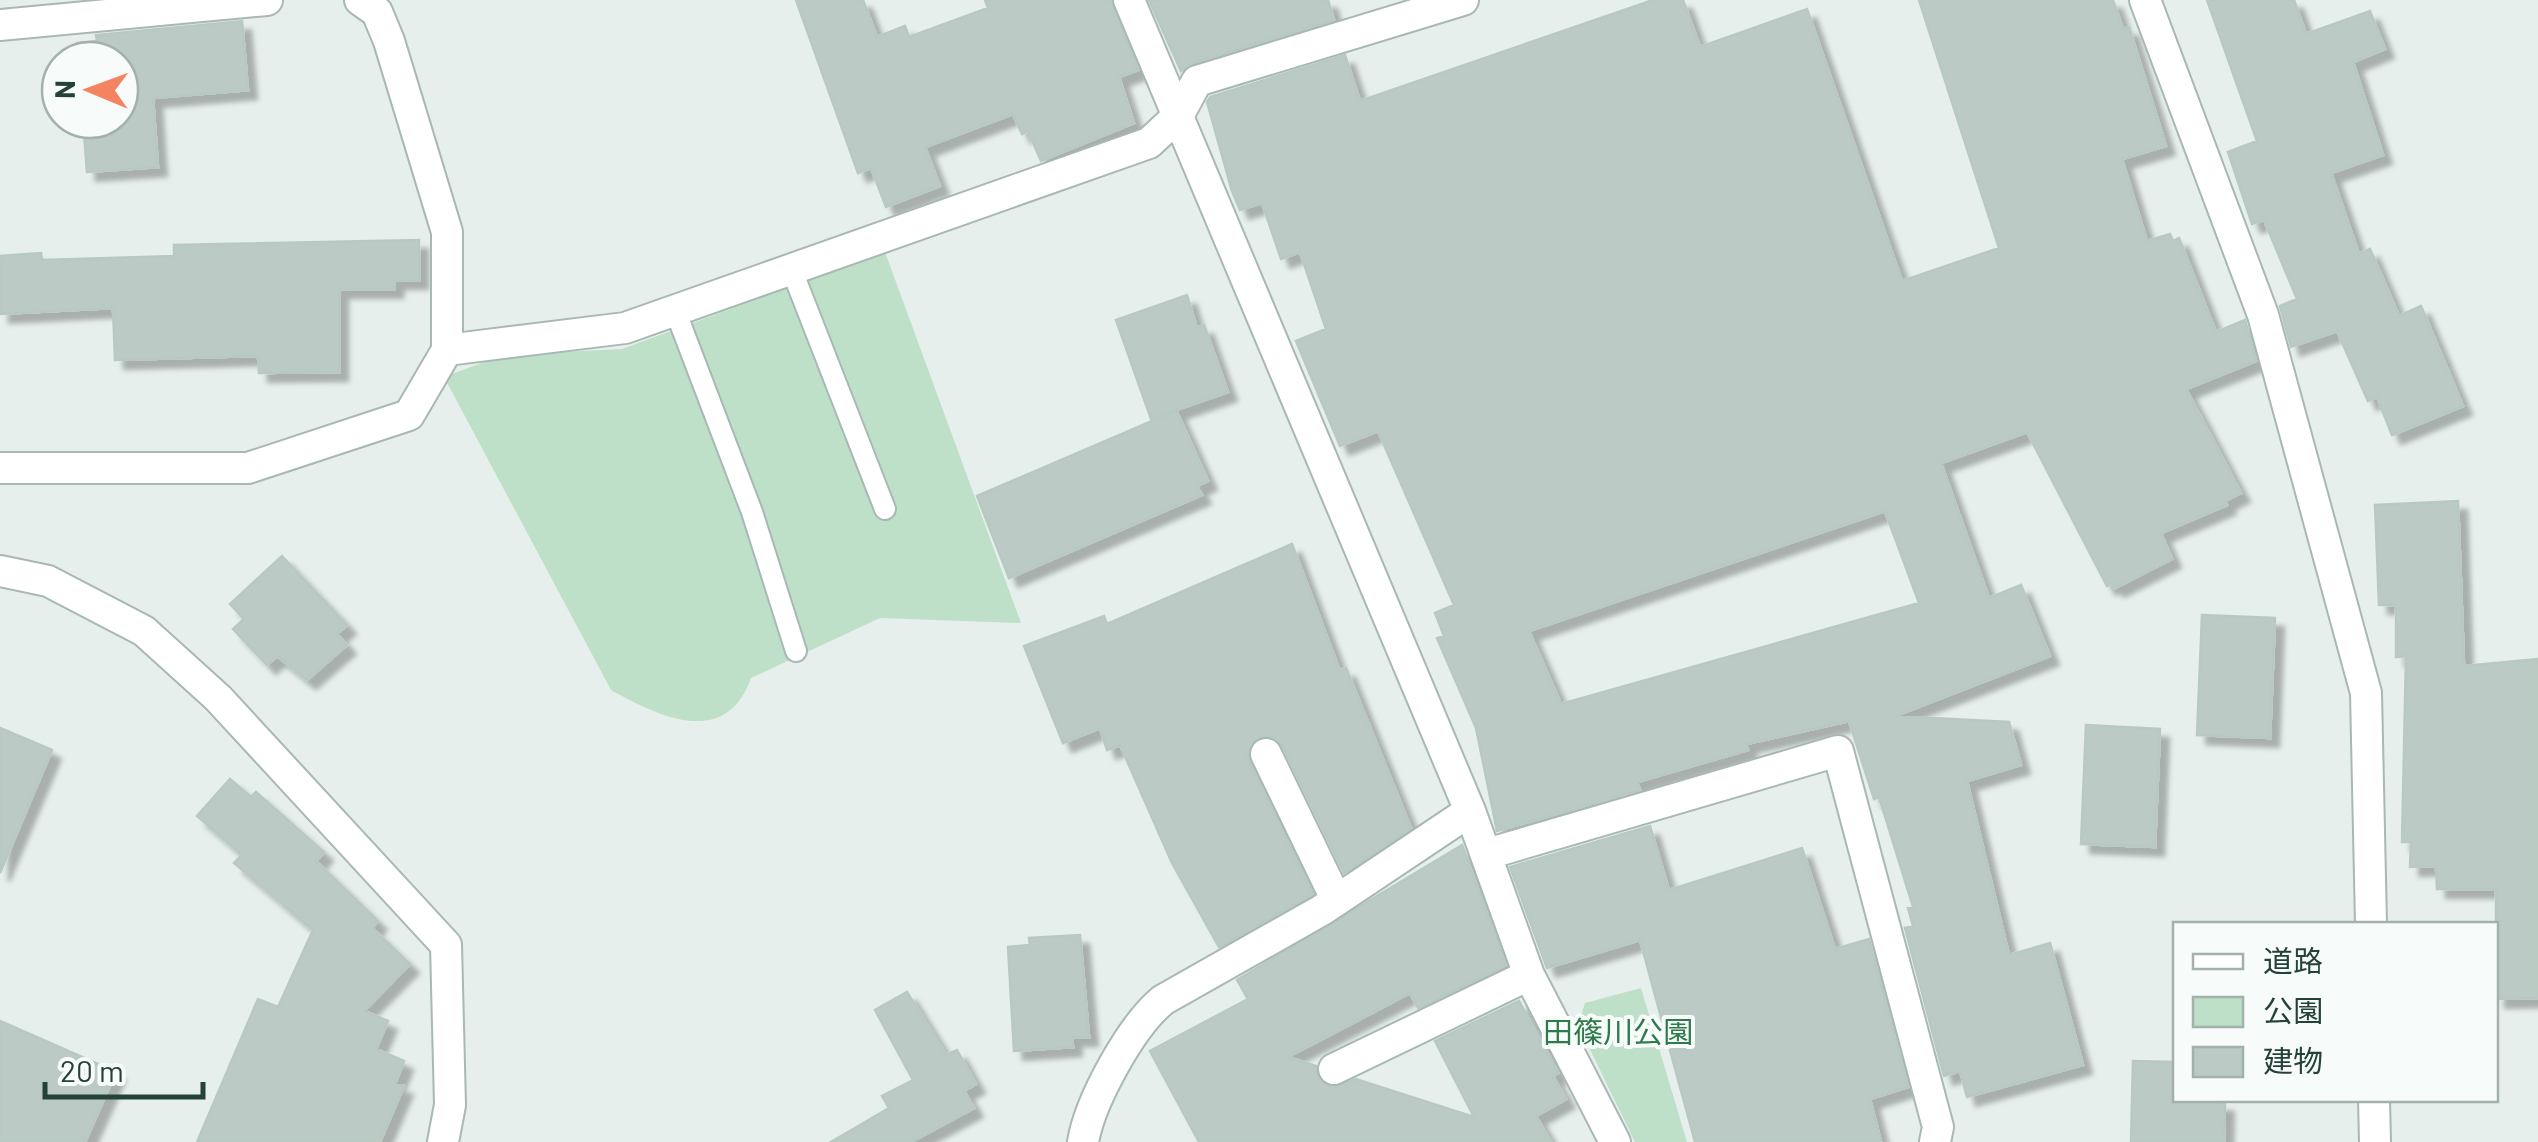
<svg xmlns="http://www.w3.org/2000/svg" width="2538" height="1142" viewBox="0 0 2538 1142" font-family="Barlow,'Noto Sans JP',sans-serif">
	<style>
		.green { fill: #bfe0c8 }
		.building { fill: #bbcac4; stroke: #b8c9c2; stroke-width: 2.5; fill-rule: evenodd; filter: url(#shadow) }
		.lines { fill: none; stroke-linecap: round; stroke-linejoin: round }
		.lane-casing { stroke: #a8b8b2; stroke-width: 24 }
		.street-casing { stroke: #a8b8b2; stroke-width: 34 }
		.lane { stroke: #fff; stroke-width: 20 }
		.street { stroke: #fff; stroke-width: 30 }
		.labels { text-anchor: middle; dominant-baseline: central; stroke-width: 8; stroke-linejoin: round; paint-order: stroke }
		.park-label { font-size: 30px; fill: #2d7a4b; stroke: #f7fbf9 }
	</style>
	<defs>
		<filter id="shadow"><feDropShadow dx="9" dy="9" stdDeviation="2.5" flood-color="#0004"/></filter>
	</defs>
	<rect width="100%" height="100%" fill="#e6efeb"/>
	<path class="green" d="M885,252L1021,623L880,618L751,678C726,749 659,717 611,690L444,377L503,355L622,349Z
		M1641,988L1687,1142H1635L1578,1025L1585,1003Z"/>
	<path class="building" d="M796,0H863L877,37L905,26L909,37L988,8L985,0H1111L1138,70L1119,77L1134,123L1041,161L1028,131L1022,134L1013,114L925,147L940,186L886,207L871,168L858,173Z
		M1149,0H1328L1334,20L1192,63L1181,71Z
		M1653,0H1683L1700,47L1807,9L1902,281L1999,248L1919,0H2113L2123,29L2129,27L2166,146L2122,159L2147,241L2170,234L2173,241L2179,238L2216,332L2245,320L2256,361L2186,389L2241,493L2225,501L2227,505L2161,533L2172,559L2115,588L2113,583L2107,586L2027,432L1941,463L1989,598L2021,585L2050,656L1895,716L2009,722L2021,765L1967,781L2009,955L2050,943L2083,1065L1967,1097L1960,1071L1944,1076L1905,928L1913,926L1908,908L1913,907L1879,797L1874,799L1849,721L1746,744L1748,750L1637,782L1640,790L1497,831L1476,728L1437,638L1444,636L1435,613L1454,605L1378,431L1340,446L1296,341L1326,329L1300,252L1281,259L1262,203L1240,210L1232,191L1207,102L1210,97L1345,55L1360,101ZM1885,511L1919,603L1561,704L1529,631Z
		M2207,0H2294L2306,34L2370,11L2385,49L2353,62L2383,155L2331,173L2359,254L2370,249L2399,316L2421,306L2463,406L2392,435L2377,397L2368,401L2337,331L2291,347L2280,306L2297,299L2264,220L2252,224L2228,152L2257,141Z
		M242,21L248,90L153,98L158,167L87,172L83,120H120V60H78L77,43L97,41L96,35Z
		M419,240V280H395L394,289H339V372L259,373L258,356L115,360L113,308L0,314V256L41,253L42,260L174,256V245Z
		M1187,295L1197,328L1204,325L1228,392L1176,410L1208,481L1197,486L1202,495L1009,578L977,496L1173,412L1151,419L1116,320Z
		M2458,501L2464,666L2538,659V998L2496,999V889H2437L2436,866L2410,867L2411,842H2402L2406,656L2396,657V605H2379L2375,505Z
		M1292,544L1340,671L1346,668L1411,828L1344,873L1282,745L1268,736L1257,738L1248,752L1249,762L1313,894L1219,947L1172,863L1120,745L1107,750L1100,728L1063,743L1024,646L1104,616L1107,624Z
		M282,556L347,625L337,634L347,645L307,680L277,656L267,665L233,629L244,619L230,604Z
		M2202,615L2275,618L2270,738L2197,735Z
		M2086,725L2160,729L2155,847L2081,844Z
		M0,728L52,750L0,873Z
		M230,779L251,797L256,792L324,852L316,861L378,921L372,928L410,964L364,1011L388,1021L376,1049L404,1061L395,1084L404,1086L380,1142H197L258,999L278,1007L313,930L234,863L242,855L197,816Z
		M1650,826L1669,890L1802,848L1835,949L1869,939L1908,1087L1870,1099L1881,1142H1695L1640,940L1547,968L1510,867Z
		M1462,845L1506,965L1418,1008L1410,993L1288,1057L1316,1066L1318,1078L1332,1088L1356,1079L1474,1117L1435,1041L1519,1001L1558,1073L1553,1076L1566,1099L1536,1116L1551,1142H1199L1150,1051L1248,999L1237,980Z
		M1080,935L1089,1037H1072L1073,1047L1014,1051L1008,947L1030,945L1029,938Z
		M907,992L946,1055L957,1050L976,1084L964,1091L974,1108L911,1142H831L889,1108L882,1096L913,1080L875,1010Z
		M0,1021L116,1072L85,1142H0Z
		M2133,1061L2176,1062V1100L2225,1103L2224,1142H2131Z"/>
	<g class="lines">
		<g class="lane-casing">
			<path id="lane" d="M791,268L885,509
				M675,310L752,512L796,651"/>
		</g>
		<g class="street-casing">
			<path id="street" d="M360,0L377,12L389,41L447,232V350
				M1129,0L1470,811L1529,975L1615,1142
				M2145,0L2263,315L2366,693L2371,924
				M0,25L267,0
				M0,468H248L409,415L447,350L625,328L1149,143L1178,116L1197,81L1463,0
				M0,571L48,581L144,631L218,698L446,945L450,1105L443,1142
				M1266,754L1336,899
				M1487,854L1838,751L1938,1127L1935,1142
				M1334,1069L1529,975
				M2374,1100L2375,1142
				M1083,1142C1090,1101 1131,1026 1163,1000L1322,910L1470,811"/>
		</g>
		<use href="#lane" class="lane"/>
		<use href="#street" class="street"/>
	</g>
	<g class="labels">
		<g class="park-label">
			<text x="1618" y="1031">田篠川公園</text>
		</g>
	</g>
	<rect x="2173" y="922" width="325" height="180" fill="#f7fbf9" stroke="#a3b1ad" stroke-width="2.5"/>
	<rect x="2193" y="954" width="50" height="15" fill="#ffffff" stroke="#a3b1ad" stroke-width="2.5"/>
	<text x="2263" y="972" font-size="30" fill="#24423a">道路</text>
	<rect x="2193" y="997" width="50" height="30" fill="#bfe0c8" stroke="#a3b1ad" stroke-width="2.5"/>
	<text x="2263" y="1022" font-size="30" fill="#24423a">公園</text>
	<rect x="2193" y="1047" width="50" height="30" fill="#bbcac4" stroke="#a3b1ad" stroke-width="2.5"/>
	<text x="2263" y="1072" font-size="30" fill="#24423a">建物</text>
	<g transform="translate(90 90) rotate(271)"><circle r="48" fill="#f7fbf9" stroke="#a3b1ad" stroke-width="2.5"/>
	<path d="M0-8L18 38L0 25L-18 38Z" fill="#f4845f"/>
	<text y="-15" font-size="28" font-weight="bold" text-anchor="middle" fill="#24423a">N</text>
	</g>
	<path d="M45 1082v15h158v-15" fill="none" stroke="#24423a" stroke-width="5"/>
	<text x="60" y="1082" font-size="30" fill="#24423a" stroke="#f7fbf9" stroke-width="8" paint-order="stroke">20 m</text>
</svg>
